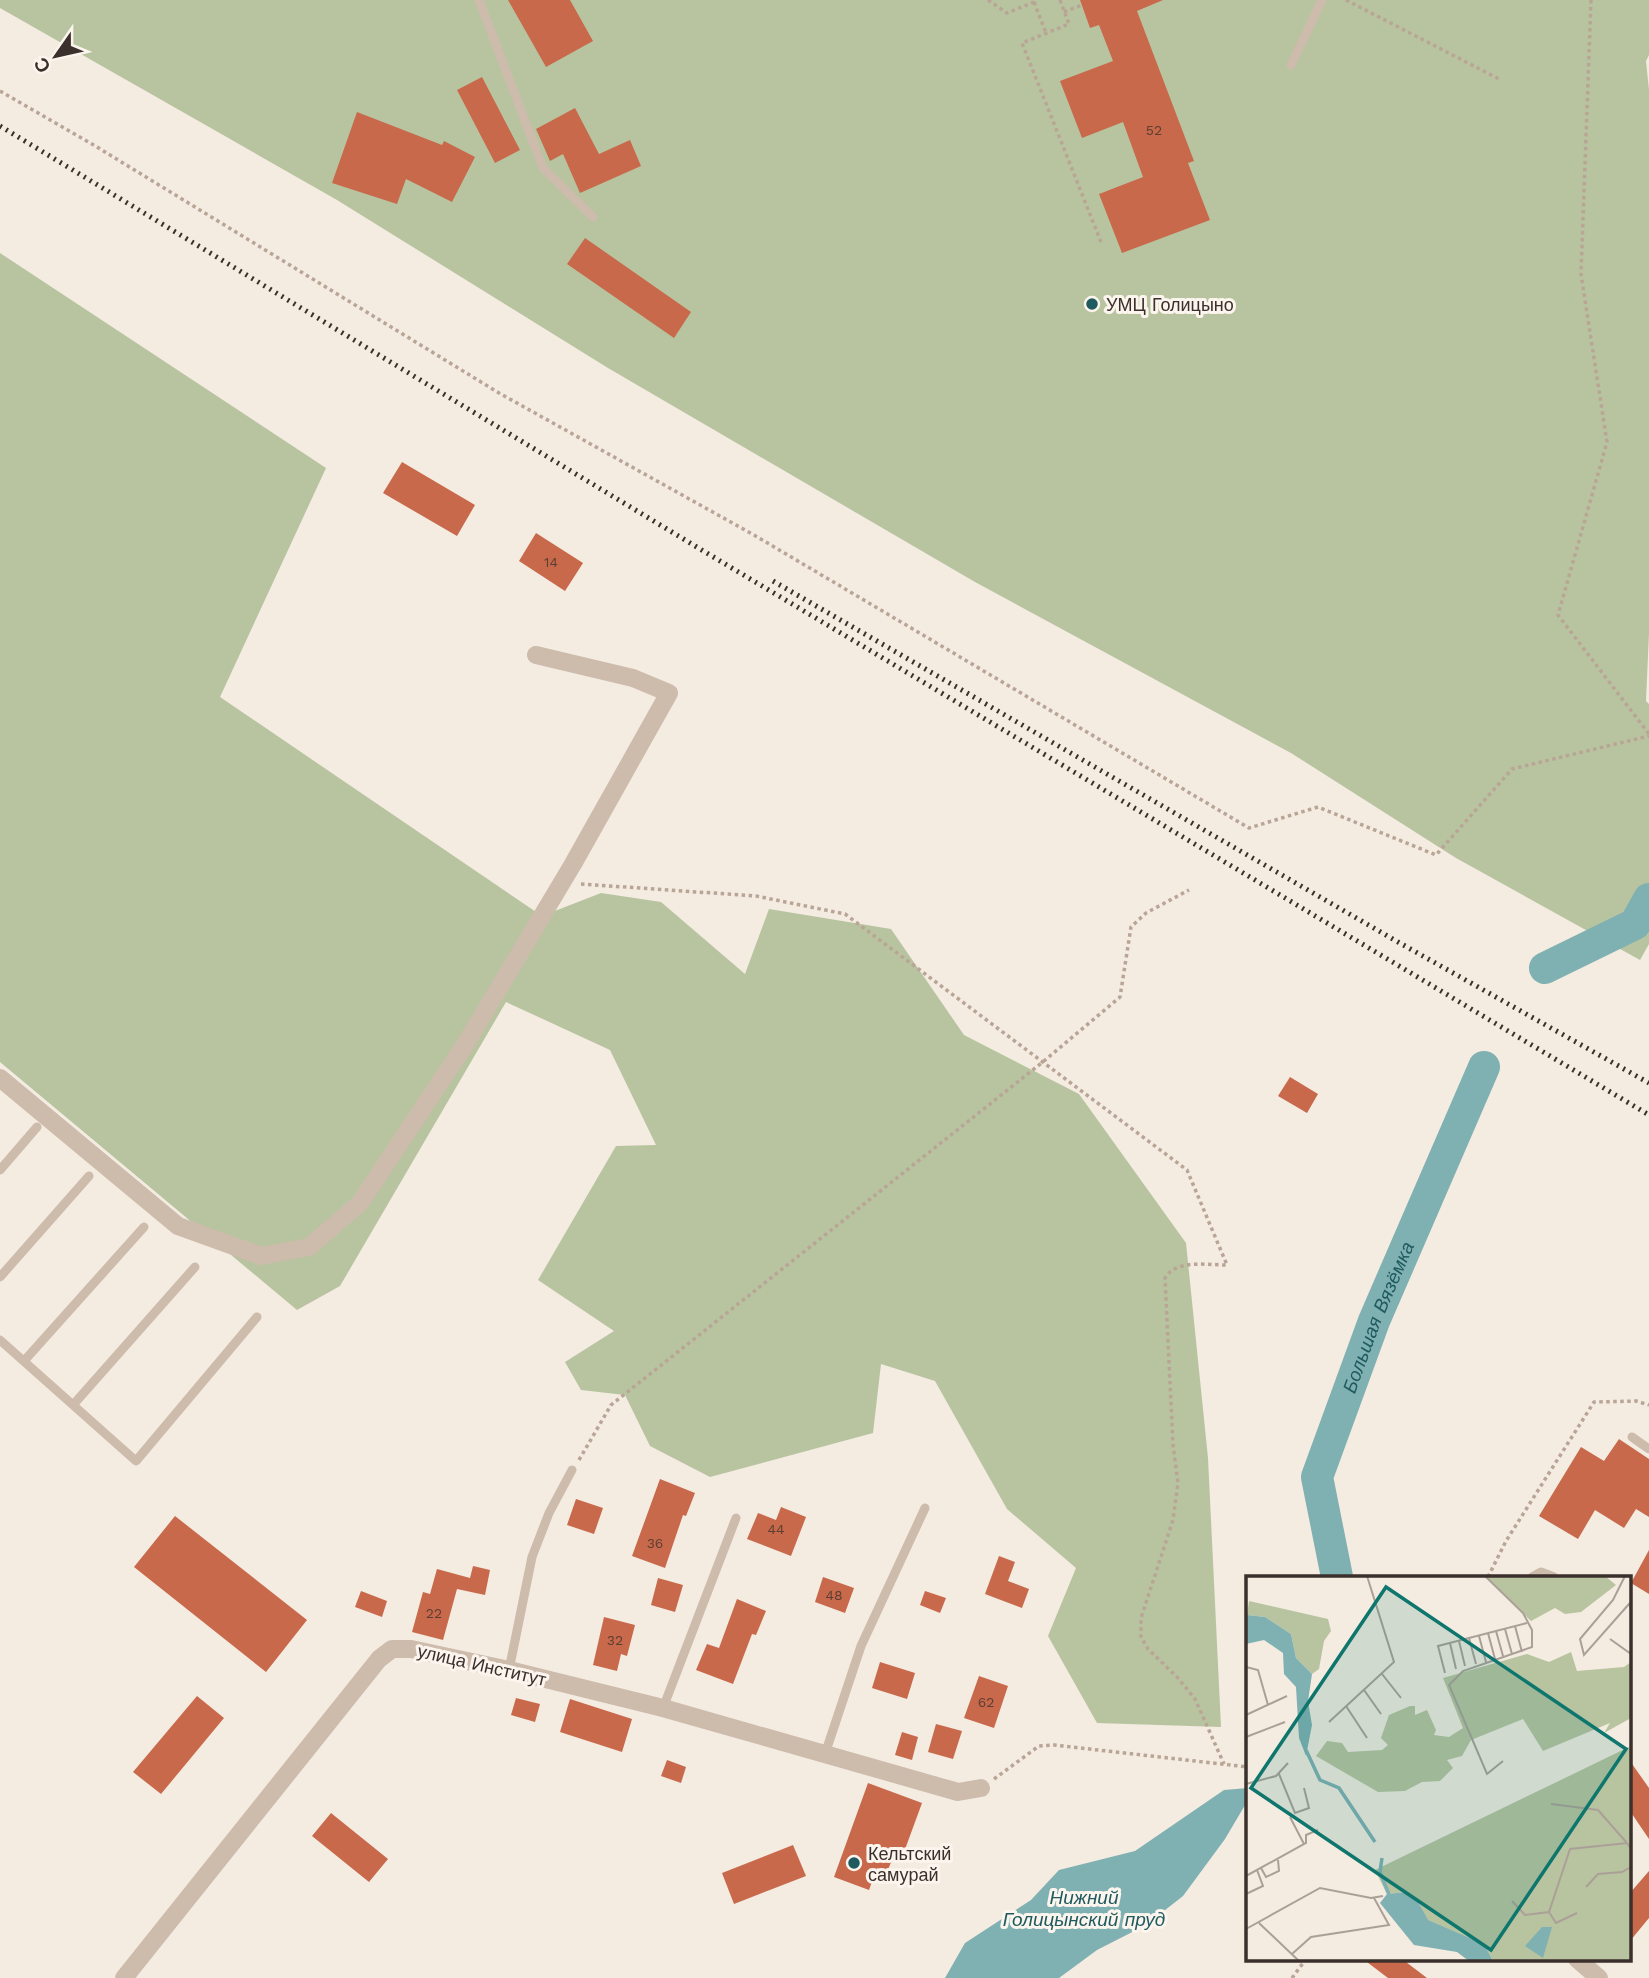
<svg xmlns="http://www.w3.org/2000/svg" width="1649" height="1978" viewBox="0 0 1649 1978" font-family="'Work Sans',sans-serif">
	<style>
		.green { fill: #b8c4a0 }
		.water { fill: #7fb0b2 }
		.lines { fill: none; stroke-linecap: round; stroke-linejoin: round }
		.river { stroke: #7fb0b2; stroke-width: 32 }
		.building { fill: #c8694b }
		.path { stroke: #b9a596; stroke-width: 3.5; stroke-dasharray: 3.5 3.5; stroke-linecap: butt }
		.service { stroke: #cdbbac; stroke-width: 9 }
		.minor { stroke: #cdbbac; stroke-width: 18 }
		.rail { stroke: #3b302b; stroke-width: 5; stroke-dasharray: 2 5; stroke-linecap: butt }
		.poi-dot { fill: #1f5a5e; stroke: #fbf5ee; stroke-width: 2.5 }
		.labels { text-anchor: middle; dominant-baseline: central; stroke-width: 6; stroke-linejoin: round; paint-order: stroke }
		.number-label { font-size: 14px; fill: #5e3e33 }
		.poi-label { font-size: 18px; fill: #3b302b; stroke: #fbf5ee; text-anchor: start }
		.street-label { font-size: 18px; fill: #3b302b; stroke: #fbf5ee }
		.water-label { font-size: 19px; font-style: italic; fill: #1f5a5e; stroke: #fbf5ee }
		.inset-river { fill: none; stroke: #7fb0b2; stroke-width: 3.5 }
		.inset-road { fill: none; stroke: #aaa098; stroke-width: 2 }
		.view { fill: #0f766e; fill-opacity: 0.15; stroke: #0f766e; stroke-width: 3.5 }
		.inset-edge { fill: none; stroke: #3b302b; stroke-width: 3.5 }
	</style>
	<rect width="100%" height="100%" fill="#f4ebe1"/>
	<path class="green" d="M0,0H1649V55L1646,61L1649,90V633L1646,701L1649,704V944L1640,960L1456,858L1291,753L975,582L608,368L337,200L0,8Z
		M0,253L326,468L220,697L542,916L601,893L661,902L745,974L769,909L891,929L964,1035L1079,1094L1186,1243L1208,1458L1221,1727L1097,1723L1048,1636L1076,1568L1007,1509L935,1381L881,1364L873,1433L710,1477L650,1446L625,1395L581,1390L565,1362L614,1331L538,1280L616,1146L656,1145L610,1050L506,1002L340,1286L297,1310L0,1062Z"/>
	<path class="water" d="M1248,1788V1800L1225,1839L1183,1896L1146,1925L1097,1950L1059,1978H945L965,1943L1031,1900L1059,1870L1135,1851L1224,1790Z"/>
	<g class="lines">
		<g class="river">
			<path d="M1545,968L1635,924L1649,899"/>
			<path id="s1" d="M1337,1577L1317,1477L1374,1321L1484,1067"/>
		</g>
	</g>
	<path class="building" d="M508,0H570L593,41L546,67Z
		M1080,0H1163L1137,11L1194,161L1188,163L1210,220L1122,253L1099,194L1143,177L1123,122L1082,138L1060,81L1113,61L1099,25L1090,28Z
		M482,77L520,150L495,163L457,90Z
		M575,108L599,154L630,140L641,166L580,193L563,154L550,161L536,129Z
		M357,112L442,145L444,141L475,157L452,202L406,179L397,204L332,183Z
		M585,238L691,312L674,338L567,264Z
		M402,462L475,505L457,536L383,493Z
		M536,533L583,563L565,591L519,561Z
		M1290,1077L1318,1094L1307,1113L1278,1096Z
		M1619,1439L1649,1459V1517L1636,1509L1624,1528L1595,1510L1578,1539L1539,1516L1581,1447L1604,1461Z
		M660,1479L695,1493L686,1516L683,1515L665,1568L632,1556Z
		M576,1499L603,1508L594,1534L567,1525Z
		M781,1507L806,1517L791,1556L747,1539L758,1513L776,1520Z
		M175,1516L307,1620L266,1672L134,1567Z
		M1649,1550V1594L1631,1583Z
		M999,1556L1015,1562L1008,1581L1029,1589L1022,1608L985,1594Z
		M473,1566L490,1570L485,1595L457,1589L443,1640L412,1632L423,1592L430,1594L437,1569L470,1578Z
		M823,1577L854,1588L845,1613L815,1602Z
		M658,1578L683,1585L675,1612L651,1605Z
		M361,1591L387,1601L382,1617L355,1607Z
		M925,1591L946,1598L940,1613L920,1605Z
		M737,1599L766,1611L756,1635L752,1634L733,1684L696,1670L707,1644L719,1648Z
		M604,1617L635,1625L627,1656L621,1654L617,1671L593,1665Z
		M880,1662L915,1673L907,1699L872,1688Z
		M979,1676L1008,1686L994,1728L964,1718Z
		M197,1696L224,1718L161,1794L133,1772Z
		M516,1698L540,1704L535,1722L511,1715Z
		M570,1699L632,1719L622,1752L560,1732Z
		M936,1724L962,1731L953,1759L928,1752Z
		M902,1732L918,1737L912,1760L895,1755Z
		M667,1760L686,1767L681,1783L661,1776Z
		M1630,1761L1649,1788V1839L1630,1811Z
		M868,1783L922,1803L900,1863L892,1860L887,1872L877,1868L869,1890L834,1877Z
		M331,1813L388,1859L369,1882L312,1836Z
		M793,1845L806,1876L734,1904L722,1873Z
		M1649,1871V1918L1630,1941V1893Z
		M1363,1959H1402L1427,1978H1388Z"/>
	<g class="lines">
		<path class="path" d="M988,0L1007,13L1034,2L1033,0
			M1060,0L1069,24L1022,43L1101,242
			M1346,0L1499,79
			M1591,0L1581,274L1607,442L1558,615L1649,734
			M1034,2L1046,33
			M1064,12L1082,5
			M0,91L92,144L499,393L754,535L1249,828L1318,807L1436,855L1512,769L1649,736
			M581,884L756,896L845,914L1187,1170L1227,1265C1207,1265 1176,1259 1165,1278L1173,1445L1178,1483L1173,1520L1141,1618V1637L1148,1649L1178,1678L1195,1699L1224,1764
			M579,1460L611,1405L1044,1061L1120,997L1131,927L1146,913L1189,890
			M1488,1577L1506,1541L1594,1402L1636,1401L1649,1405
			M994,1779L1039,1746L1054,1745L1248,1767
			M1292,1978L1306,1959"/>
		<path class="service" d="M479,0L543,168L593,217
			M1291,65L1322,0
			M0,1170L37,1127
			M0,1277L89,1176
			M0,1340L136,1461L257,1317
			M24,1361L144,1227
			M73,1405L195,1267
			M1632,1437L1649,1449
			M1532,1577L1541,1572L1554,1577
			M509,1670L532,1557L549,1513L572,1470
			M663,1708L736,1518
			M825,1754L861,1646L925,1508"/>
		<path class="minor" d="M0,1078L178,1226L261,1256L309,1247L360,1203L466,1043L573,864L669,693L633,678L536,655
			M1577,1959L1599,1978
			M124,1978L379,1659L392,1649H411L509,1670L663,1708L958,1792L981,1788"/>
		<path class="rail" d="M0,126L700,549L1649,1115
			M773,581L1398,942L1649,1083"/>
	</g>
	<g class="poi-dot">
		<circle cx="1092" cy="304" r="7"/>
		<circle cx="854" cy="1863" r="7"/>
	</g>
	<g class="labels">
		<g class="number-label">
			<text x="1154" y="130">52</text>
			<text x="551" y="562">14</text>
			<text x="776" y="1529">44</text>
			<text x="655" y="1543">36</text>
			<text x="834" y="1595">48</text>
			<text x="434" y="1613">22</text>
			<text x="615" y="1640">32</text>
			<text x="986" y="1702">62</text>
		</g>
		<g class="poi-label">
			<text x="1106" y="304">УМЦ Голицыно</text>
			<text x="868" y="1853">Кельтский<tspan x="868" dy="21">самурай</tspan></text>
		</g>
		<g class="street-label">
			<text transform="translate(482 1665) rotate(13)">улица Институт</text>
		</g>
		<g class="water-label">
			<text stroke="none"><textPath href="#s1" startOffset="273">Большая Вязёмка</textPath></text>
			<text x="1084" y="1897">Нижний<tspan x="1084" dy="22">Голицынский пруд</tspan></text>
		</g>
	</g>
	<g transform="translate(1246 1576)">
		<rect width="385" height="385" fill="#f4ebe1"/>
		<path d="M239,0H359L370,9L335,36L319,38L309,32L285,45ZM3,25L82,43L85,55L78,65L73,93L66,98L50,82L45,58L19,41L1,39ZM325,76L331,95L378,91L385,86V142L358,157L364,147L297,175L277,143L225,164L216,180L201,184L207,192L194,205L176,206L159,215L132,216L70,180L81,165L96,167L102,176L136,174L142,169L135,162L143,139L164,130H169V139L181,134L190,154L188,159L203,161L217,152L197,102L281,78L303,86ZM385,170V385H247L238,368L181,344L171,324L160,316L141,318L129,294Z" fill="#b8c4a0"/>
		<path d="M1,39L19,41L45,58L50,82L66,98L62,125L66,149L60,180L53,162L50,111L38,98L37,77L18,64L0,68ZM160,316L171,324L182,344L238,368L247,385H223L211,376L168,369L134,327L141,318ZM296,351H306L297,382L279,370Z" fill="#7fb0b2"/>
		<path class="inset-river" d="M60,174L74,204L93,212L129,266M136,282L134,296L144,321"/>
		<path class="inset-road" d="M239,0L277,37L286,54V71L217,95L203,109L241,198L257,185M379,0L367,24L334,63L338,79L383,28L385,33M269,50L276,76M259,53L266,78M250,55L257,80M242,57L249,83M233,60L240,86M223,62L230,88M364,63L385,78M213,65L219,90M204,67L210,93M0,91L12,94L22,129M199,97L192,70L281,47M136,98L155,122M118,114L135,138M100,130L121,162M0,139L41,120M83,146L148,86L121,0M0,161L39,146M33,198L49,237L63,232L58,212M0,208L30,200L42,187M305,228L352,234L381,267M44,241L58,268M15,292L20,301L33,295L32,284M0,300L60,267V259L72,254M340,311L352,298L376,296L385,291M0,318L17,310L11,294M266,325L279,339L303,336L324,273L381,267L385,273M303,336L310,347L331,337M13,347L53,385M0,353L74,312L125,322L137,320M46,378L65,361L143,349L128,322"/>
		<path class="view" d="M140,11L380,173L245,374L5,212Z"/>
		<rect width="385" height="385" class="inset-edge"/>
	</g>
	<g transform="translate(56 56) rotate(236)" stroke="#fbf5ee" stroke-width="5" paint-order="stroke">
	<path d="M0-5L12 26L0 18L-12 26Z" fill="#3b302b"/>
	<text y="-10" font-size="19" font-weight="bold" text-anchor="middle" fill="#3b302b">С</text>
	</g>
</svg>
